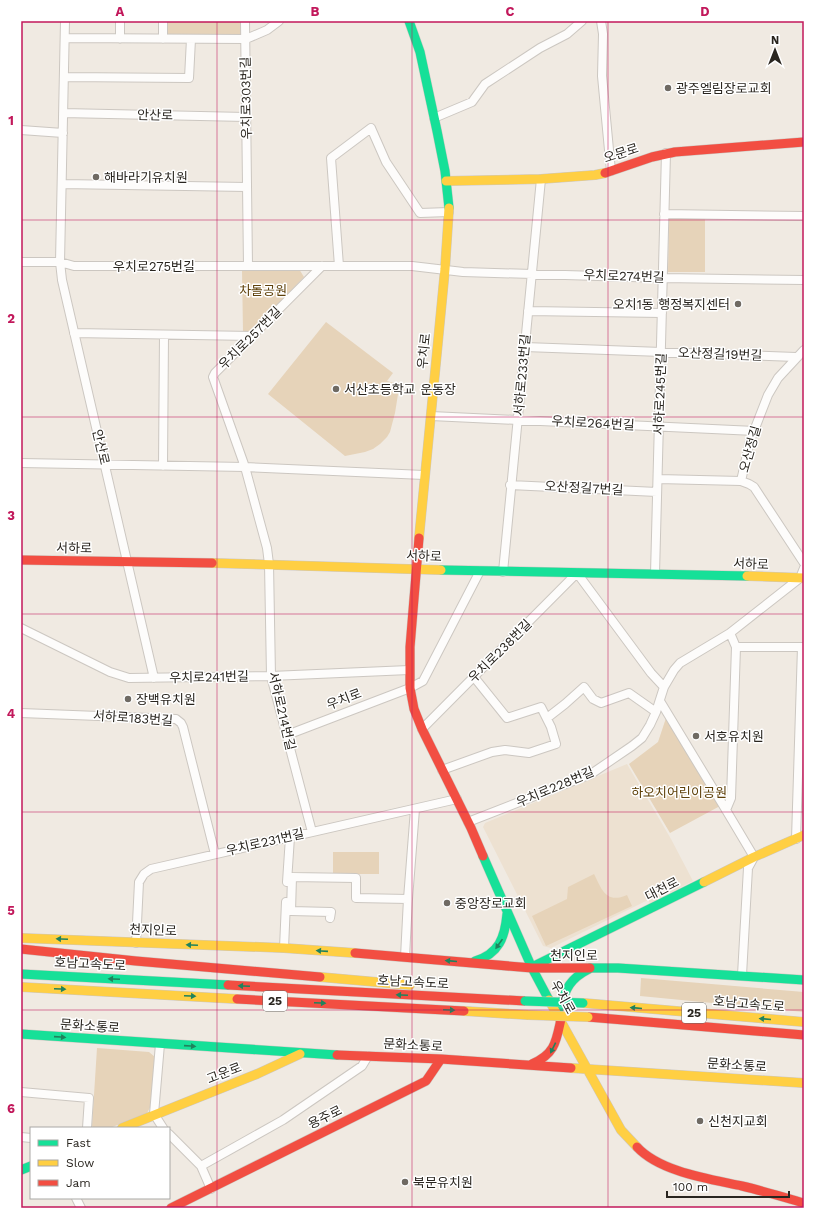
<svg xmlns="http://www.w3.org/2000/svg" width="825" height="1229" viewBox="0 0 825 1229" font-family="'Work Sans','Noto Sans KR',sans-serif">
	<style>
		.built { fill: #ede1d1 }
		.green { fill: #e6d3b9 }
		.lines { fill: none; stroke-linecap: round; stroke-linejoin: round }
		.street-casing { stroke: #ccc7c1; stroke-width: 10 }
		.fast-casing { stroke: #ccc7c1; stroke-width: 10 }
		.slow-casing { stroke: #ccc7c1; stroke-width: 10 }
		.jam-casing { stroke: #ccc7c1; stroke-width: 10 }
		.street { stroke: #fdfcfb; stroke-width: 8 }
		.fast { stroke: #16e098; stroke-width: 9 }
		.slow { stroke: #ffcf43; stroke-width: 9 }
		.jam { stroke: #f24e42; stroke-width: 9 }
		.fast-bridge-casing { stroke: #ccc7c1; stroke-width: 10; stroke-linecap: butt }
		.slow-bridge-casing { stroke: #ccc7c1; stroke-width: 10; stroke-linecap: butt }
		.fast-bridge { stroke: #16e098; stroke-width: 9 }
		.slow-bridge { stroke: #ffcf43; stroke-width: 9 }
		.oneway { fill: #20825c }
		.grid { fill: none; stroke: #c2185b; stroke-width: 1; stroke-opacity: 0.55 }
		.poi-dot { fill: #6f6a63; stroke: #fff; stroke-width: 1.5 }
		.labels { text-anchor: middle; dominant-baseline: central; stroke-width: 3; stroke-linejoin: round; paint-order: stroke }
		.shield { fill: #fff; stroke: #696662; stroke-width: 1 }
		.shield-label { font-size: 12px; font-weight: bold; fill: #29251f }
		.poi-label { font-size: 13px; fill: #29251f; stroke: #fff; text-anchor: start }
		.street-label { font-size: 13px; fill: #29251f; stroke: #fff }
		.park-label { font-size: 13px; fill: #5f410a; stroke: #fff }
		.neatline { fill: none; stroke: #c2185b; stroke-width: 1.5 }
		.grid-label { font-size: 13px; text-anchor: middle; font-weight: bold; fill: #c2185b }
	</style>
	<rect width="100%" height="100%" fill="#f0eae2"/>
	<path class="built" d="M627,764L671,839L693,881L650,903L648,900L551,948L543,946L483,827L485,823Z"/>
	<path class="green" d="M166,21H241V35H166Z
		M669,219H705V272H668Z
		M299,269L304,277L252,331L243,332L242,270Z
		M326,322L393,373L387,381L397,384L399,388L395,413L390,432L387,437L380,444L373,449L365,452L345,456L268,394Z
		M666,718L720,806L670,833L629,764L658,742Z
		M333,852H379V874H333Z
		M594,874C602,890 606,904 627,895L632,906L546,946L532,916L567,899L568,887Z
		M641,978L804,992V1012L640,996Z
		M97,1048L149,1052L155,1057L152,1104L147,1113L110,1128H93L92,1126Z"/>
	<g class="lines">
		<g class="street-casing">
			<path id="street" d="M65,21L60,262L62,280L154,678
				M163,21V39
				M245,21L248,266
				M601,21L603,34L602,76L611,171
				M65,38L246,39L267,30L279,21
				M120,39V21
				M64,77L189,78L191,39
				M63,113L246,117
				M434,118L472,102L485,84L540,48L567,34L582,21
				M21,130L63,133
				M62,184L247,187
				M664,214L804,216
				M21,262H60L74,266H412L463,272L663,278L804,280
				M339,266L331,158L371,128L386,162L420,213L449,212
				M528,311L662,313
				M74,333L252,336
				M525,347L796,357
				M804,350L778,378L768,395L750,441L741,481L749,484L754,487L804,563
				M431,416L755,431
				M21,463L245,467L424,475
				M163,466L164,335
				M658,479L741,481
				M510,485L657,492
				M503,572L541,179
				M655,574L666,153
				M21,628L110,672L129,678L271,676L409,670
				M736,647H804
				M660,701L726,810L754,857L748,868L742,975
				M21,713L176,719L181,723L183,727L215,854
				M547,718L565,704L584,687L593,699L601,703L629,693L656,712
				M422,729L577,573L651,673L664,687
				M287,735L410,688L423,681L480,571
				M442,770L492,752L505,750L529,753L556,744L551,727L541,707L507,718L474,677
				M726,810L731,798L736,647L730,633
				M468,822L591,774L632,746L642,738L650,725L656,712L664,687L674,670L680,663L730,633L800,578L804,568
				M312,832L271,676L269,564L267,548L245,467L213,377L215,373L322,266
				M796,839L802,647
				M287,882L290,837
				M330,918L331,912L291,911L292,877L356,878V898L408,899
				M136,943L139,882L144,874L151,869L457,799
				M284,948L286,902
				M405,957L408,899L415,809
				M160,1044L154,1114L163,1128
				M21,1092L89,1098L87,1128
				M169,1134L201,1166
				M21,1137L31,1138
				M211,1189L201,1166L283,1120L362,1066L368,1056
				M76,1198L81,1208"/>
		</g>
		<g class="fast-casing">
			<path id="fast" d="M409,21L420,52L437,131L445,171L449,208
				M441,570L747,576
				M483,856L532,968L549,1000
				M475,961C499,954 505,937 507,914
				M534,966L704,882
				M590,968H618L804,980
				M21,974L228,985
				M559,1009C566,989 569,979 589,969
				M21,1034L337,1055
				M21,1170L31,1166"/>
		</g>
		<g class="slow-casing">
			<path id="slow" d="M446,181L541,179L595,175L605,173
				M419,538L445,269L449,208
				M212,563L441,570
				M747,576L804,578
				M704,882L754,857L804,835
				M21,938L284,948L355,953
				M320,977L410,985
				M21,987L237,999
				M549,1000L621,1130L637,1147
				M583,1003L804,1022
				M464,1011L528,1015
				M571,1068L804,1083
				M122,1128L257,1074L300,1054"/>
		</g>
		<g class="jam-casing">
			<path id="jam" d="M605,173L652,157L675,152L804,142
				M419,538L410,647V688L414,709L422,729L471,828L483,856
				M21,560L212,563
				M21,949L136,961L320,977
				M355,953L532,968H590
				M228,985L525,1001
				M237,999L464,1011
				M588,1017L804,1035
				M337,1055L441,1059L571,1068
				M532,1064C555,1054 556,1042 561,1019
				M637,1147C660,1172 710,1179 742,1186C763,1191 783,1197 804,1203
				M171,1208L426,1081L441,1059"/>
		</g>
		<use href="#street" class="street"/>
		<use href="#fast" class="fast"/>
		<use href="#slow" class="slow"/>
		<use href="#jam" class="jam"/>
		<g class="fast-bridge-casing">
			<path id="fast-bridge" d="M525,1001L583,1003"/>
		</g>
		<g class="slow-bridge-casing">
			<path id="slow-bridge" d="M528,1015L588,1017"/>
		</g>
		<use href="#fast-bridge" class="fast-bridge"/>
		<use href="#slow-bridge" class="slow-bridge"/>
	</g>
	<defs><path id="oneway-solid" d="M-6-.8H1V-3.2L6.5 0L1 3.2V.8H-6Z"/></defs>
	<g class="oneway">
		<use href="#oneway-solid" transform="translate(62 939) rotate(-177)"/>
		<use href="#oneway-solid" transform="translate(499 944) rotate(125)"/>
		<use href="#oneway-solid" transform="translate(192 945) rotate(-178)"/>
		<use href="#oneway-solid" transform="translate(322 951) rotate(-176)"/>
		<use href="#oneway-solid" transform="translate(451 961) rotate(-175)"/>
		<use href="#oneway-solid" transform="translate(114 979) rotate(-177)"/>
		<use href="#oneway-solid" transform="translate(244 986) rotate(-177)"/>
		<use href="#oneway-solid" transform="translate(60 989) rotate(3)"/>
		<use href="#oneway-solid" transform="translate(402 995) rotate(-177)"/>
		<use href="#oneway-solid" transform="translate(190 996) rotate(3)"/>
		<use href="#oneway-solid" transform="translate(320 1003) rotate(3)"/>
		<use href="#oneway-solid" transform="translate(636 1008) rotate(-175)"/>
		<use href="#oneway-solid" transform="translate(449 1010) rotate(3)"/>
		<use href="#oneway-solid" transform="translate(765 1019) rotate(-175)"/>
		<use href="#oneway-solid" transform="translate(60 1037) rotate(4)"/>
		<use href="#oneway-solid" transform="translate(190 1046) rotate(4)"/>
		<use href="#oneway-solid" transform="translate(553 1048) rotate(116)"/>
	</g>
	<path class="grid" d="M217,21V1208M412,21V1208M608,21V1208M21,220H804M21,417H804M21,614H804M21,812H804M21,1010H804"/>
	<g class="poi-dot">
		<circle cx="668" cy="88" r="4"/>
		<circle cx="96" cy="177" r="4"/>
		<circle cx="738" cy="304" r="4"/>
		<circle cx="336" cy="389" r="4"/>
		<circle cx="128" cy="699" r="4"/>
		<circle cx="696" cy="736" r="4"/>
		<circle cx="447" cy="903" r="4"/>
		<circle cx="700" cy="1121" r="4"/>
		<circle cx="405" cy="1182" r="4"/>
	</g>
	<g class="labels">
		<g class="shield">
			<rect x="263" y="991" width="24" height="20" rx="3"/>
			<rect x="682" y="1003" width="24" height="20" rx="3"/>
		</g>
		<g class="shield-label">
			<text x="275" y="1001">25</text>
			<text x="694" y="1013">25</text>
		</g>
		<g class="poi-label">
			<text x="676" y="88">광주엘림장로교회</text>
			<text x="104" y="177">해바라기유치원</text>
			<text x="730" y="304" text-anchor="end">오치1동 행정복지센터</text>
			<text x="344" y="389">서산초등학교 운동장</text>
			<text x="136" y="699">장백유치원</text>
			<text x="704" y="736">서호유치원</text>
			<text x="455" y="903">중앙장로교회</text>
			<text x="708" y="1121">신천지교회</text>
			<text x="413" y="1182">북문유치원</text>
		</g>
		<g class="street-label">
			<text transform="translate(246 98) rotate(-91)">우치로303번길</text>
			<text transform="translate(155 115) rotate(1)">안산로</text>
			<text transform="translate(621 153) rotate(-18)">오문로</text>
			<text x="154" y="266">우치로275번길</text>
			<text transform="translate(624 276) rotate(2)">우치로274번길</text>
			<text transform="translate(250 338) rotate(-45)">우치로257번길</text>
			<text transform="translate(424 351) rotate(-84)">우치로</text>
			<text transform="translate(720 354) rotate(2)">오산정길19번길</text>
			<text transform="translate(522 375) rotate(-85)">서하로233번길</text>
			<text transform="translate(660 394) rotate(-88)">서하로245번길</text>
			<text transform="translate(593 423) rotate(3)">우치로264번길</text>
			<text transform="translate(101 447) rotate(77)">안산로</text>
			<text transform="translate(750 449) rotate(-74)">오산정길</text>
			<text transform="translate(584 488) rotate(3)">오산정길7번길</text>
			<text transform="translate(74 548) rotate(1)">서하로</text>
			<text transform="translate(424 556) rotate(2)">서하로</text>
			<text transform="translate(751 564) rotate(2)">서하로</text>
			<text transform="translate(500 651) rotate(-45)">우치로238번길</text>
			<text transform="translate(209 677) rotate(-1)">우치로241번길</text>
			<text transform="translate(344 699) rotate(-21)">우치로</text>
			<text transform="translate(282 711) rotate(77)">서하로214번길</text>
			<text transform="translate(133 718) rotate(4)">서하로183번길</text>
			<text transform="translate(555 787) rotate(-23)">우치로228번길</text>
			<text transform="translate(265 842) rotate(-13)">우치로231번길</text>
			<text transform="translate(662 889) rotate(-27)">대천로</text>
			<text transform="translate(153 930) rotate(2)">천지인로</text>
			<text x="574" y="955">천지인로</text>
			<text transform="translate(90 964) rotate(3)">호남고속도로</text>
			<text transform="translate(413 982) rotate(3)">호남고속도로</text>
			<text transform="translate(563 997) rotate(61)">우치로</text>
			<text transform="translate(749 1004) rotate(5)">호남고속도로</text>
			<text transform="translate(90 1026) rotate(4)">문화소통로</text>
			<text transform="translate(413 1045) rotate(3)">문화소통로</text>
			<text transform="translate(737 1065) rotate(4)">문화소통로</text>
			<text transform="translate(224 1073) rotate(-21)">고운로</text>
			<text transform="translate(325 1117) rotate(-26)">용주로</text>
		</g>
		<g class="park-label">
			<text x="263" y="290">차돌공원</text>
			<text x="679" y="792">하오치어린이공원</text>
		</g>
	</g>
	<rect width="825" height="1229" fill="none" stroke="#ffffff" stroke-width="44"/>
	<rect x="30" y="1127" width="140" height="72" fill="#ffffff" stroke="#a9a8a5"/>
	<rect x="38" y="1140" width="20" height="6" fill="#16e098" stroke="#a9a8a5"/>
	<text x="66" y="1147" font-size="12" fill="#29251f">Fast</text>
	<rect x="38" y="1160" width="20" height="6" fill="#ffcf43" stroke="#a9a8a5"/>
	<text x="66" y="1167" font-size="12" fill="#29251f">Slow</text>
	<rect x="38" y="1180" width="20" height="6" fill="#f24e42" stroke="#a9a8a5"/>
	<text x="66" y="1187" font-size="12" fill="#29251f">Jam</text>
	<g transform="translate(775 50)" stroke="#ffffff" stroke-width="3" paint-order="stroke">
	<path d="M0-3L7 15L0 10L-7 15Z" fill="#29251f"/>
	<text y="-6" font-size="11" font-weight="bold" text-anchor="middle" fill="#29251f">N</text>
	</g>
	<path d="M667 1191v6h122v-6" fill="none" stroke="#29251f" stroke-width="2"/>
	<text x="673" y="1191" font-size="12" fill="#29251f" stroke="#ffffff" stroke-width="3" paint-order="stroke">100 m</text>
	<rect x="22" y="22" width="781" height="1185" class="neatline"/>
	<g class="grid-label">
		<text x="120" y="16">A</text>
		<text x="315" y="16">B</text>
		<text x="510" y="16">C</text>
		<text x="705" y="16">D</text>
		<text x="11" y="125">1</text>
		<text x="11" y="323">2</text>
		<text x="11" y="520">3</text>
		<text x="11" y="718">4</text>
		<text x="11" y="915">5</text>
		<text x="11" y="1113">6</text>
	</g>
</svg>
